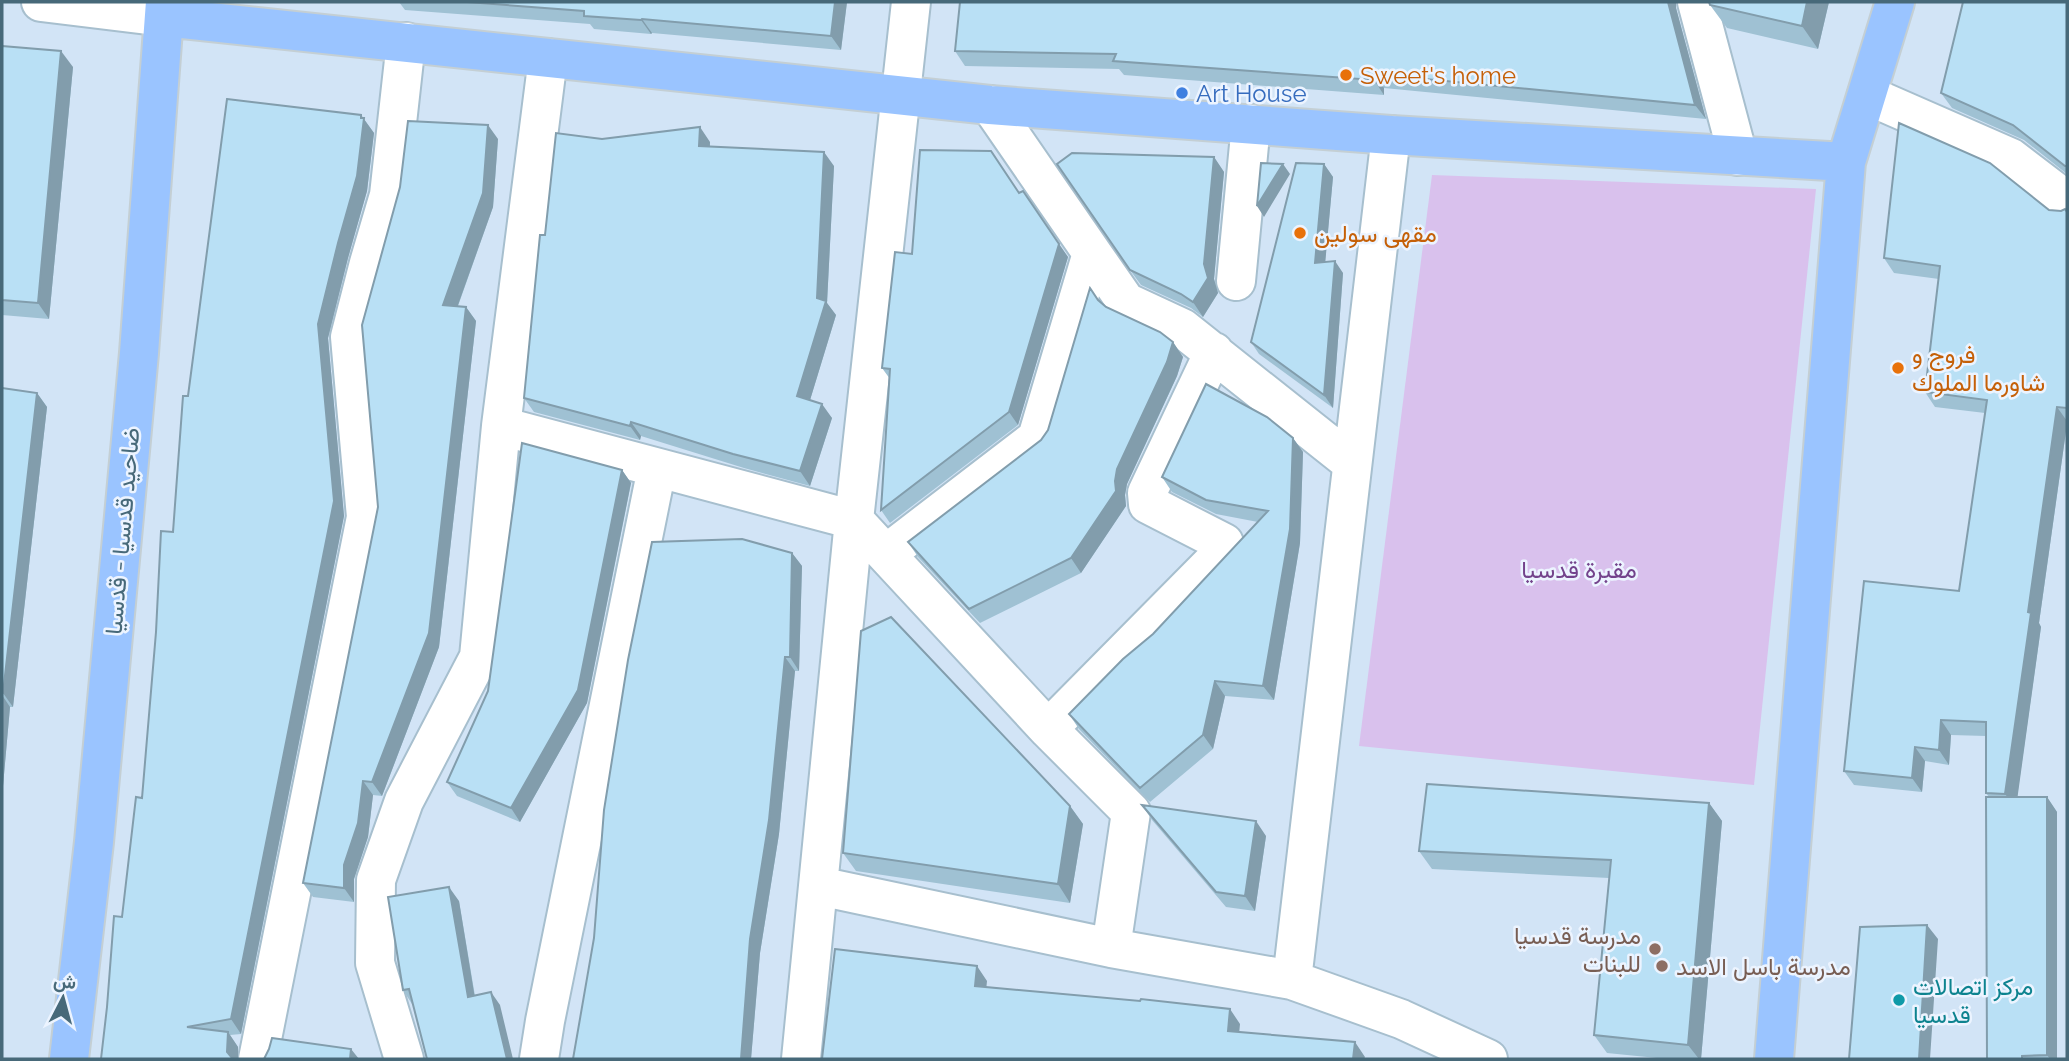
<svg xmlns="http://www.w3.org/2000/svg" width="2069" height="1061" viewBox="0 0 2069 1061" font-family="Raleway,Vazirmatn,sans-serif">
	<style>
		.residential { fill: #d2e4f6 }
		.green { fill: #d9c1ed }
		.lines { fill: none; stroke-linecap: round; stroke-linejoin: round }
		.minor-casing { stroke: #a7bfce; stroke-width: 42 }
		.major-casing { stroke: #c4cfd4; stroke-width: 42 }
		.minor { stroke: #fff; stroke-width: 38 }
		.major { stroke: #9ac4ff; stroke-width: 38 }
		.wall { fill: #9fc1d3 }
		.shaded-wall { fill: #829dac }
		.building { fill: #b9e0f5; stroke: #829dac; stroke-width: 2 }
		.food-dot { fill: #e8710a; stroke: #ecf4ff; stroke-width: 2.5 }
		.shop-dot { fill: #3f7fe0; stroke: #ecf4ff; stroke-width: 2.5 }
		.education-dot { fill: #8d6e63; stroke: #ecf4ff; stroke-width: 2.5 }
		.culture-dot { fill: #0f9aa8; stroke: #ecf4ff; stroke-width: 2.5 }
		.labels { text-anchor: middle; dominant-baseline: central; stroke-width: 5; stroke-linejoin: round; paint-order: stroke }
		.food-label { font-size: 24px; fill: #c56008; stroke: #ecf4ff; text-anchor: start }
		.shop-label { font-size: 24px; fill: #366cbe; stroke: #ecf4ff; text-anchor: start }
		.street-label { font-size: 24px; fill: #476979; stroke: #ecf4ff }
		.park-label { font-size: 24px; fill: #73438c; stroke: #ecf4ff }
		.education-label { font-size: 24px; fill: #785e54; stroke: #ecf4ff; text-anchor: end }
		.culture-label { font-size: 24px; fill: #0d838f; stroke: #ecf4ff; text-anchor: start }
	</style>
	<rect width="100%" height="100%" fill="#e4effe"/>
	<path class="residential" d="M2,2H2067V1059H2Z"/>
	<path class="green" d="M1432,175L1816,189L1754,785L1359,746Z"/>
	<g class="lines">
		<g class="minor-casing">
			<path id="minor" d="M41,2L164,17
				M1697,2L1738,156
				M1867,95L2011,158L2058,194L2067,204
				M1092,253L1126,302L1182,328L1352,463
				M1236,281L1251,124
				M501,426L854,520L1048,729L1131,812L1111,948
				M886,554L1037,438L1092,253L990,105
				M1048,729L1226,549L1224,543L1148,504L1147,493L1214,352
				M819,886L1111,948L1292,980L1401,1019L1488,1059
				M1292,980L1391,135
				M258,1059L366,517L350,337L369,263L389,195L406,42
				M404,1059L375,963L376,880L404,801L479,657L501,426L548,58
				M539,1059L545,1021L657,468
				M801,1059L854,520L911,2"/>
		</g>
		<g class="major-casing">
			<path id="major" d="M164,17L990,105L1391,135L1846,162
				M69,1059L94,842L139,353L165,2
				M1774,1059L1846,162L1895,2"/>
		</g>
		<use href="#minor" class="minor"/>
		<use href="#major" class="major"/>
	</g>
	<path class="wall" d="M399,2H847L841,50L652,33L651,34L594,29L590,24L405,10Z
		M1829,2L1818,49L1727,28L1710,5Z
		M2067,2V174L2024,140L1952,108L1941,93Z
		M1676,8L1706,119L1384,88V95L1124,75L1119,69L965,66L955,51Z
		M2,46L73,67L49,319L2,315Z
		M361,115L374,133L367,191L348,258L328,338L344,516L241,1034L230,1035L238,1047L101,1059L142,798L188,396Z
		M498,139L493,207L458,306L466,307L476,321L439,647L382,796L373,795L368,837L354,879V902L313,897L303,883Z
		M602,139L710,142V147L834,166L827,303L836,315L810,400L832,418L810,486L744,468L641,436L640,440L534,412L524,398L545,235Z
		M1214,157L1224,172L1214,279L1218,293L1203,317L1191,308L1141,285L1130,270Z
		M1324,164L1333,177L1325,262L1343,273L1333,408L1259,354L1251,342Z
		M1020,193L1068,257L1018,425L890,523L881,510L890,379L882,368L912,254Z
		M2049,210L2067,212V424L2039,623L2041,627L2017,797H2047L2057,812V1059H1987L1989,797L1986,793V736L1951,735L1949,765L1925,761L1922,792L1854,785L1844,771L1959,591L1985,413L1935,407L1925,392L1939,279L1894,273L1884,258Z
		M1106,307L1173,342L1183,357L1177,376L1127,484L1125,495L1126,506L1081,573L980,623L918,557L908,542L1041,440L1048,430Z
		M2,388L37,393L47,407L13,707H10L2,797Z
		M1293,438L1303,452L1300,543L1274,700L1225,696L1213,749L1150,802L1079,729L1069,714L1153,634L1258,522L1216,514L1172,492L1162,477Z
		M622,470L631,483L587,703L520,822L457,796L447,782Z
		M792,553L802,566L799,671H795L779,834L760,953L751,1059H573Z
		M1709,803L1722,821L1701,1059H1667L1607,1053L1594,1035L1609,878L1432,869L1419,851Z
		M1142,805L1266,836L1255,911L1226,907L1152,820Z
		M1070,806L1083,824L1070,903L856,871L843,853Z
		M459,901L475,996L500,1005L412,1004L403,990Z"/>
	<path class="shaded-wall" d="M835,2H847L841,50L831,36Z
		M1668,2H1676V8L1706,119L1695,105Z
		M1807,2H1829L1818,49L1802,26Z
		M642,19L652,33L651,34L641,20Z
		M61,51L73,67L49,319L38,303Z
		M1374,74L1384,88V95L1374,80Z
		M361,115L374,133L367,191L348,258L328,338L344,516L241,1034L231,1019L318,324Z
		M488,125L498,139L493,207L453,319L443,305Z
		M700,127L710,142L709,160L699,146Z
		M824,152L834,166L827,303L836,315L807,410L797,396L817,298Z
		M1214,157L1224,172L1214,279L1218,293L1203,317L1193,302L1204,264Z
		M1283,164L1290,174L1264,217L1257,206Z
		M1324,164L1333,177L1324,276L1315,263Z
		M1023,191L1068,257L1018,425L1009,412Z
		M1335,261L1343,273L1333,408L1324,395Z
		M466,307L476,321L439,647L382,796L372,782Z
		M1173,342L1183,357L1177,376L1127,484L1125,495L1126,506L1081,573L1071,558L1115,481L1117,469Z
		M37,393L47,407L13,707L3,693Z
		M822,404L832,418L810,486L800,471Z
		M2057,407L2067,421V424L2039,623L2041,627L2016,808L2005,794L2028,612Z
		M631,422L641,436L640,440L630,426Z
		M1293,438L1303,452L1300,543L1274,700L1263,686Z
		M622,470L631,483L587,703L520,822L511,808Z
		M792,553L802,566L799,671L790,657Z
		M785,657L795,671L779,834L760,953L751,1059H741L750,939Z
		M1215,681L1225,696L1213,749L1203,735Z
		M2,695L10,707L2,797Z
		M1941,720L1951,735L1949,765L1939,750Z
		M1915,747L1925,761L1922,792L1912,778Z
		M363,781L373,795L368,837L354,879V902L344,888V865Z
		M2047,797L2057,812V1059H2050L2047,1055Z
		M1709,803L1722,821L1701,1059H1699L1688,1045Z
		M1070,806L1083,824L1070,903L1058,884Z
		M1256,821L1266,836L1255,911L1245,896Z
		M449,887L459,901L477,1011L468,997Z
		M1927,925L1938,939L1930,1059H1919Z
		M977,966L987,981L985,1001L975,986Z
		M491,992L500,1005L513,1059H507Z
		M1230,1009L1240,1024L1238,1045L1228,1031Z
		M228,1032L238,1047V1059H232L227,1052Z
		M1355,1042L1365,1057L1364,1059H1353Z
		M351,1049L359,1059H350Z"/>
	<path class="building" d="M467,2H835L831,36L642,19L641,20L584,16V11Z
		M960,2H1668L1695,105L1374,74V80L1113,61L1116,54L955,51Z
		M1709,2H1807L1802,26L1710,5Z
		M1963,2H2067V166H2065L2013,125L1941,93Z
		M2,46L61,51L38,303L2,300Z
		M227,99L361,115V118H364L357,176L338,243L318,324L334,501L231,1019L187,1027L228,1032L227,1052L233,1059H101L107,1007L114,916L122,917L136,797L142,798L156,632L161,531L173,532L183,396H188Z
		M408,121L488,125L483,193L443,305L466,307L429,633L372,782L363,781L358,823L344,865V888L303,883L378,507L362,325L400,187Z
		M1899,123L1990,163L2049,210L2061,211L2065,209L2067,212V408L2057,407L2028,612L2031,613L2005,794L1986,793V722L1941,720L1939,750L1915,747L1912,778L1844,771L1864,581L1959,591L1987,400L1925,392L1940,266L1884,258Z
		M700,127L699,146L824,152L817,298L826,301L797,396L822,404L800,471L733,454L631,422L630,426L524,398L540,235H545L556,133L602,139Z
		M920,150L991,151L1019,193L1023,191L1059,244L1009,412L881,510L890,369L882,368L895,252L912,254Z
		M1072,153L1214,157L1204,264L1208,278L1193,302L1181,294L1130,270L1057,164Z
		M1261,163L1283,164L1257,206Z
		M1296,163L1324,164L1315,263L1335,261L1324,395L1251,342Z
		M1090,288L1098,300L1106,307L1160,332L1173,342L1167,362L1117,469L1115,481L1116,491L1071,558L969,609L908,542L1041,440L1048,430Z
		M1206,384L1267,417L1293,438L1290,529L1263,686L1215,681L1203,735L1140,788L1069,714L1123,659L1153,634L1268,511L1206,500L1162,477Z
		M2,388L37,393L3,693H2Z
		M522,443L622,470L578,690L511,808L447,782L488,691Z
		M742,539L792,553L790,657H785L769,820L750,939L741,1059H573L594,938L604,810L628,660L652,542Z
		M891,617L1070,806L1058,884L843,853L861,631Z
		M1427,784L1709,803L1688,1045L1594,1035L1611,860L1419,851Z
		M1986,797H2047V1055L2022,1056V1059H1987Z
		M1142,805L1256,821L1245,896L1216,892Z
		M449,887L468,997L491,992L507,1059H427L409,989L403,990L388,897Z
		M1927,925L1919,1059H1849L1860,927Z
		M835,949L977,966L975,986L1140,1001L1141,999L1230,1009L1228,1031L1355,1042L1353,1059H822Z
		M272,1038L351,1049L350,1059H264L269,1049Z"/>
	<g class="food-dot">
		<circle cx="1346" cy="75" r="7"/>
		<circle cx="1300" cy="233" r="7"/>
		<circle cx="1898" cy="368" r="7"/>
	</g>
	<circle class="shop-dot" cx="1182" cy="93" r="7"/>
	<g class="education-dot">
		<circle cx="1655" cy="949" r="7"/>
		<circle cx="1662" cy="966" r="7"/>
	</g>
	<circle class="culture-dot" cx="1899" cy="1000" r="7"/>
	<g class="labels">
		<g class="food-label">
			<text x="1360" y="75">Sweet's home</text>
			<text x="1314" y="233">مقهى سولين</text>
			<text x="1912" y="354">فروج و<tspan x="1912" dy="28">شاورما الملوك</tspan></text>
		</g>
		<g class="shop-label">
			<text x="1196" y="93">Art House</text>
		</g>
		<g class="street-label">
			<text transform="translate(122 531) rotate(-85)">ضاحيد قدسيا - قدسيا</text>
		</g>
		<g class="park-label">
			<text x="1579" y="569">مقبرة قدسيا</text>
		</g>
		<g class="education-label">
			<text x="1641" y="935">مدرسة قدسيا<tspan x="1641" dy="28">للبنات</tspan></text>
			<text x="1676" y="966" text-anchor="start">مدرسة باسل الاسد</text>
		</g>
		<g class="culture-label">
			<text x="1913" y="986">مركز اتصالات<tspan x="1913" dy="28">قدسيا</tspan></text>
		</g>
	</g>
	<rect width="2069" height="1061" fill="none" stroke="#476979" stroke-width="7"/>
	<g transform="translate(63 998) rotate(6)" stroke="#ecf4ff" stroke-width="5" paint-order="stroke">
	<path d="M0-5L12 26L0 18L-12 26Z" fill="#476979"/>
	<text y="-10" font-size="19" font-weight="bold" text-anchor="middle" fill="#476979">ش</text>
	</g>
</svg>
